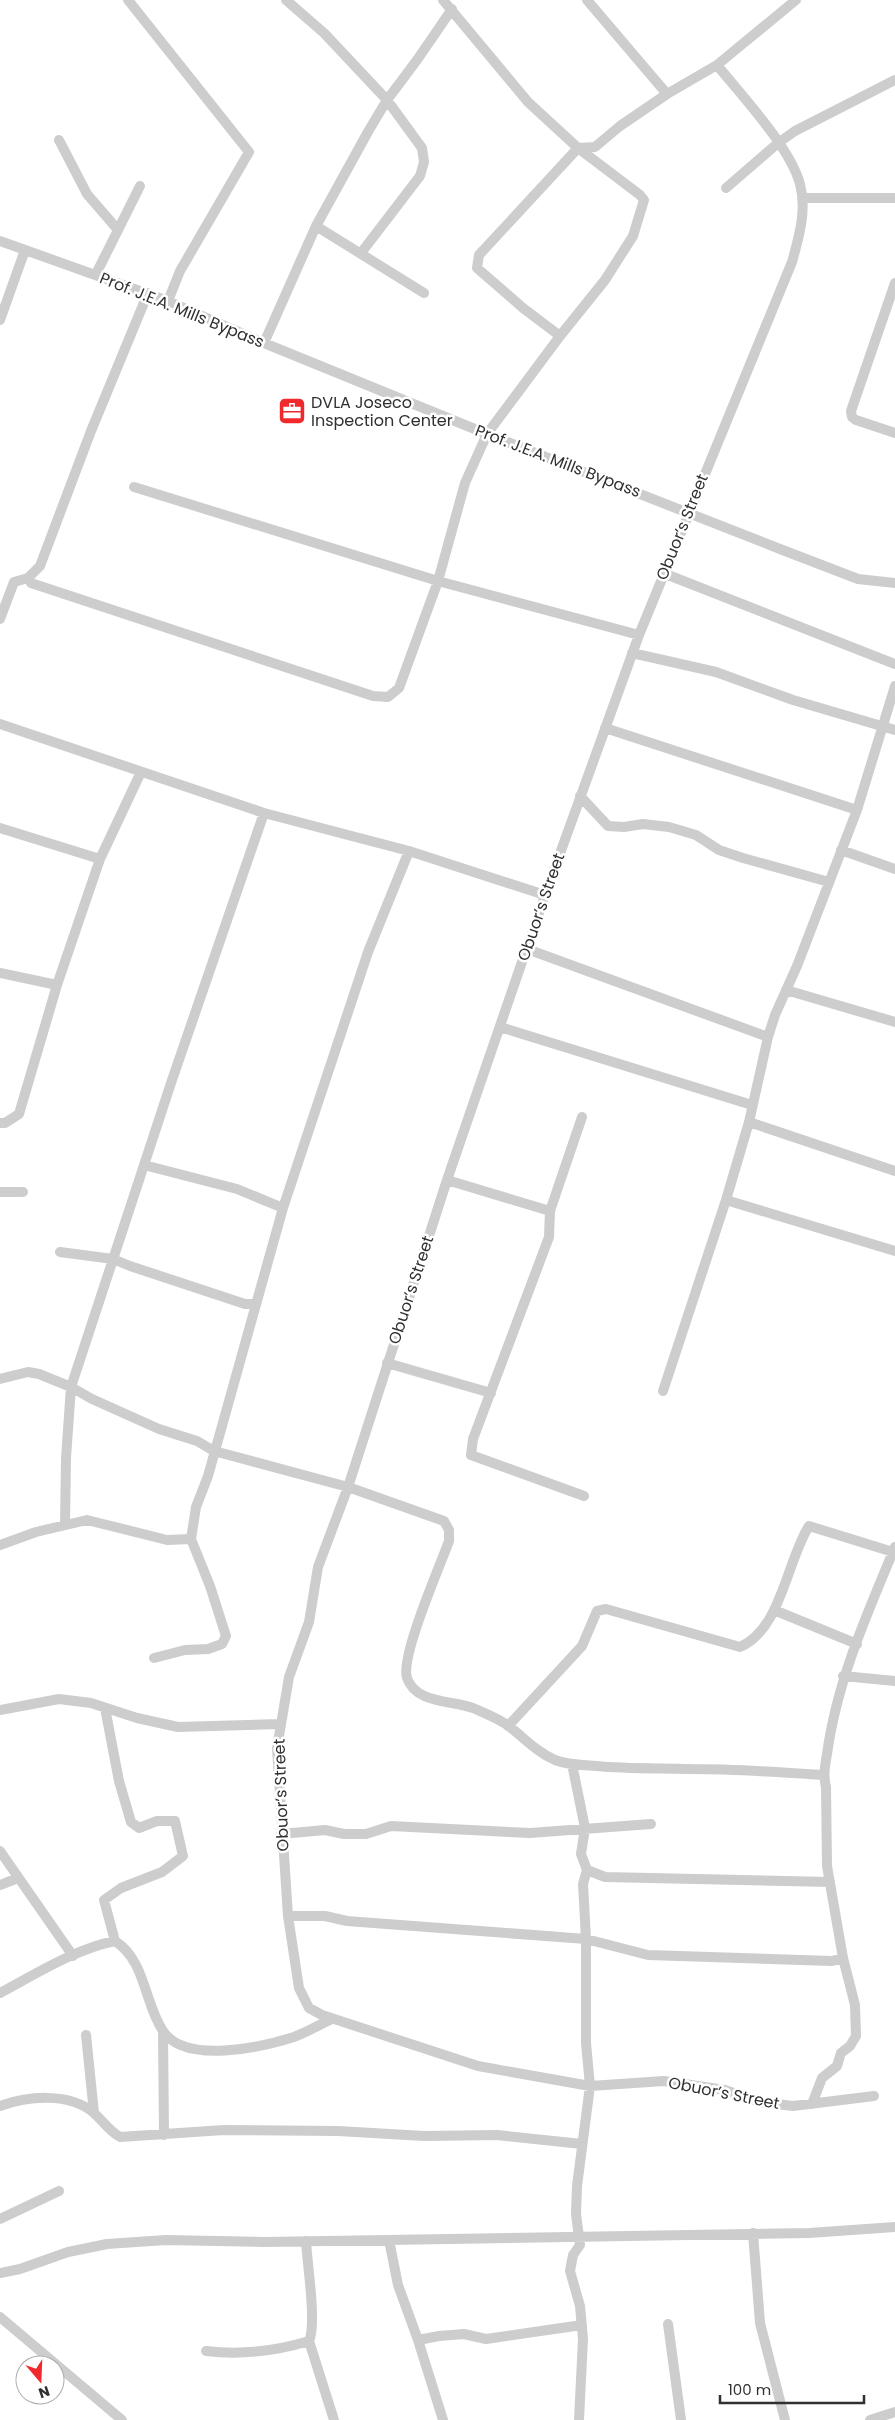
<svg xmlns="http://www.w3.org/2000/svg" width="895" height="2420" viewBox="0 0 895 2420" font-family="Poppins,sans-serif">
	<style>
		.lines { fill: none; stroke-linecap: round; stroke-linejoin: round }
		.minor { stroke: #cdcdcd; stroke-width: 10 }
		.labels { text-anchor: middle; dominant-baseline: central; stroke-width: 5; stroke-linejoin: round; paint-order: stroke }
		.street-label { font-size: 16px; fill: #303030; stroke: #fff }
		.poi-label { font-size: 16px; fill: #303030; stroke: #fff; text-anchor: start }
	</style>
	<rect width="100%" height="100%" fill="#fff"/>
	<g class="lines">
		<path class="minor" d="M128,0L249,152L180,271L168,301
			M286,0L324,33L387,100L422,148L424,162L420,176L361,253
			M443,0L528,102L578,148L640,195L644,200L633,236L605,280L560,336L487,434L465,483L438,581L639,635
			M587,0L667,94
			M717,65C742,96 790,147 800,184C807,210 799,237 792,262L639,635L545,895L447,1180L348,1487L318,1567L309,1622L289,1677L277,1748L288,1916L299,1988L309,2008L322,2015L478,2066L590,2086L664,2081L725,2090L760,2102L793,2106L874,2096
			M59,140L87,194L118,230
			M726,188L778,143L795,131L895,80
			M802,198H895
			M316,226L424,293
			M0,241L168,301L264,343L487,434L780,549L858,579L895,583
			M96,274L140,186
			M895,283L851,411L852,417L856,420L895,433
			M0,320L25,250
			M560,336L523,308L477,268L479,255L578,148L595,147L620,126L667,94L717,65L796,0
			M264,343L316,226L369,130L387,100L417,60L452,9
			M134,487L438,581L399,688L388,697L373,696L31,583L28,578L40,566L91,431L148,293
			M663,573L895,664
			M0,619L14,582L28,578
			M632,653L716,672L793,700L895,730
			M0,724L264,813L409,851L545,895
			M605,728L857,810
			M580,796L608,826L624,827L643,824L669,827L696,835L719,850L743,858L829,882
			M0,828L100,859
			M841,850L895,869
			M527,949L768,1037
			M0,973L57,985
			M786,990L895,1022
			M500,1027L752,1105
			M582,1117L550,1211L549,1237L473,1439L471,1455L584,1496
			M749,1122L895,1171
			M0,1123H5L19,1114L57,985L100,859L141,772
			M144,1165L237,1189L283,1208
			M447,1180L550,1211
			M0,1192H23
			M726,1200L895,1251
			M60,1252L113,1259L130,1266L245,1304H256
			M387,1363L491,1393
			M0,1379L28,1372L39,1374L71,1387L92,1399L159,1429L197,1441L214,1451L348,1487L444,1521L449,1530V1541C440,1566 400,1657 407,1678C416,1704 452,1700 473,1708C484,1713 500,1719 510,1727C525,1739 537,1752 555,1760C568,1765 583,1765 596,1766C628,1769 659,1768 691,1769C735,1769 779,1772 823,1775
			M663,1391L726,1200L749,1122L768,1037L775,1015L797,966L857,810L895,686
			M65,1525L66,1458L71,1387L171,1083L264,813
			M0,1545L36,1532L87,1520L167,1540L191,1539L196,1507L208,1476L283,1208L368,952L409,851
			M774,1610L857,1644
			M154,1658L185,1650L208,1649L222,1644L226,1636L210,1586L191,1539
			M843,1676L895,1681
			M105,1708L119,1781L131,1822L139,1828L157,1821H175L183,1856L162,1872L121,1888L104,1900L115,1941
			M0,1710L59,1699L91,1703L137,1718L178,1727L279,1724
			M508,1726L582,1646L597,1611L606,1609L740,1647C781,1630 787,1560 809,1526L893,1552
			M572,1764L585,1828L581,1854L587,1870L605,1877L830,1882
			M281,1834L325,1830L344,1834H366L391,1826L530,1833L651,1824
			M0,1851L73,1956
			M0,1885L18,1878
			M288,1916H325L347,1921L586,1939L648,1955L832,1961L843,1958
			M0,1993C36,1974 75,1949 115,1941C146,1961 144,2003 163,2031C185,2065 262,2047 294,2037C307,2032 319,2025 332,2019
			M163,2031L164,2135
			M86,2035L94,2113
			M812,2104L822,2078L837,2066L841,2053L850,2046L856,2036L855,2005L843,1958L827,1866L826,1787C823,1775 825,1766 827,1754C837,1681 867,1614 895,1547
			M0,2106C28,2096 69,2092 94,2113C104,2122 108,2130 120,2137L224,2130L338,2131L424,2136L497,2135L582,2144
			M0,2219L59,2191
			M753,2233L760,2323L785,2420
			M389,2240L398,2285L418,2340L439,2336L464,2334L486,2339L582,2325
			M0,2273L20,2269L68,2252L107,2244L166,2240L264,2242L809,2233L895,2227
			M0,2317L122,2420
			M668,2324L681,2420
			M418,2340L443,2420
			M309,2341L334,2420
			M206,2351C239,2355 276,2351 309,2341C317,2324 307,2263 306,2241
			M579,2420L583,2339L580,2306L570,2271L573,2255L580,2245L576,2214L577,2186L590,2086L586,2043V1939L583,1884L587,1870
			M870,2420L895,2412"/>
	</g>
	<defs>
		<g id="office-square" transform="scale(1.4375)"><rect x="-9" y="-9" width="18" height="18" rx="4" fill="#f0292c" stroke="#fff"/><path d="M-6-3h4V-5.5h4V-3h4V5H-6ZM-1-4.5V-3h2v-1.5ZM-6 0V1H6V0Z" fill="#fff"/></g>
	</defs>
	<g fill-rule="evenodd">
		<use href="#office-square" x="292" y="411"/>
	</g>
	<g class="labels">
		<g class="street-label">
			<text transform="translate(182 310) rotate(22)">Prof. J.E.A. Mills Bypass</text>
			<text transform="translate(558 461) rotate(21)">Prof. J.E.A. Mills Bypass</text>
			<text transform="translate(682 527) rotate(-68)">Obuor’s Street</text>
			<text transform="translate(541 907) rotate(-71)">Obuor’s Street</text>
			<text transform="translate(411 1290) rotate(-72)">Obuor’s Street</text>
			<text transform="translate(281 1795) rotate(-92)">Obuor’s Street</text>
			<text transform="translate(724 2093) rotate(11)">Obuor’s Street</text>
		</g>
		<g class="poi-label">
			<text x="311" y="402">DVLA Joseco<tspan x="311" dy="18">Inspection Center</tspan></text>
		</g>
	</g>
	<g transform="translate(40 2380) rotate(161)"><circle r="24" fill="#ffffff" stroke="#acacac"/>
	<path d="M0-4L9 19L0 12L-9 19Z" fill="#f0292c"/>
	<text y="-8" font-size="14" font-weight="bold" text-anchor="middle" fill="#303030">N</text>
	</g>
	<path d="M720 2395v8h144v-8" fill="none" stroke="#303030" stroke-width="2.5"/>
	<text x="728" y="2395" font-size="15" fill="#303030" stroke="#ffffff" stroke-width="4" paint-order="stroke">100 m</text>
</svg>
